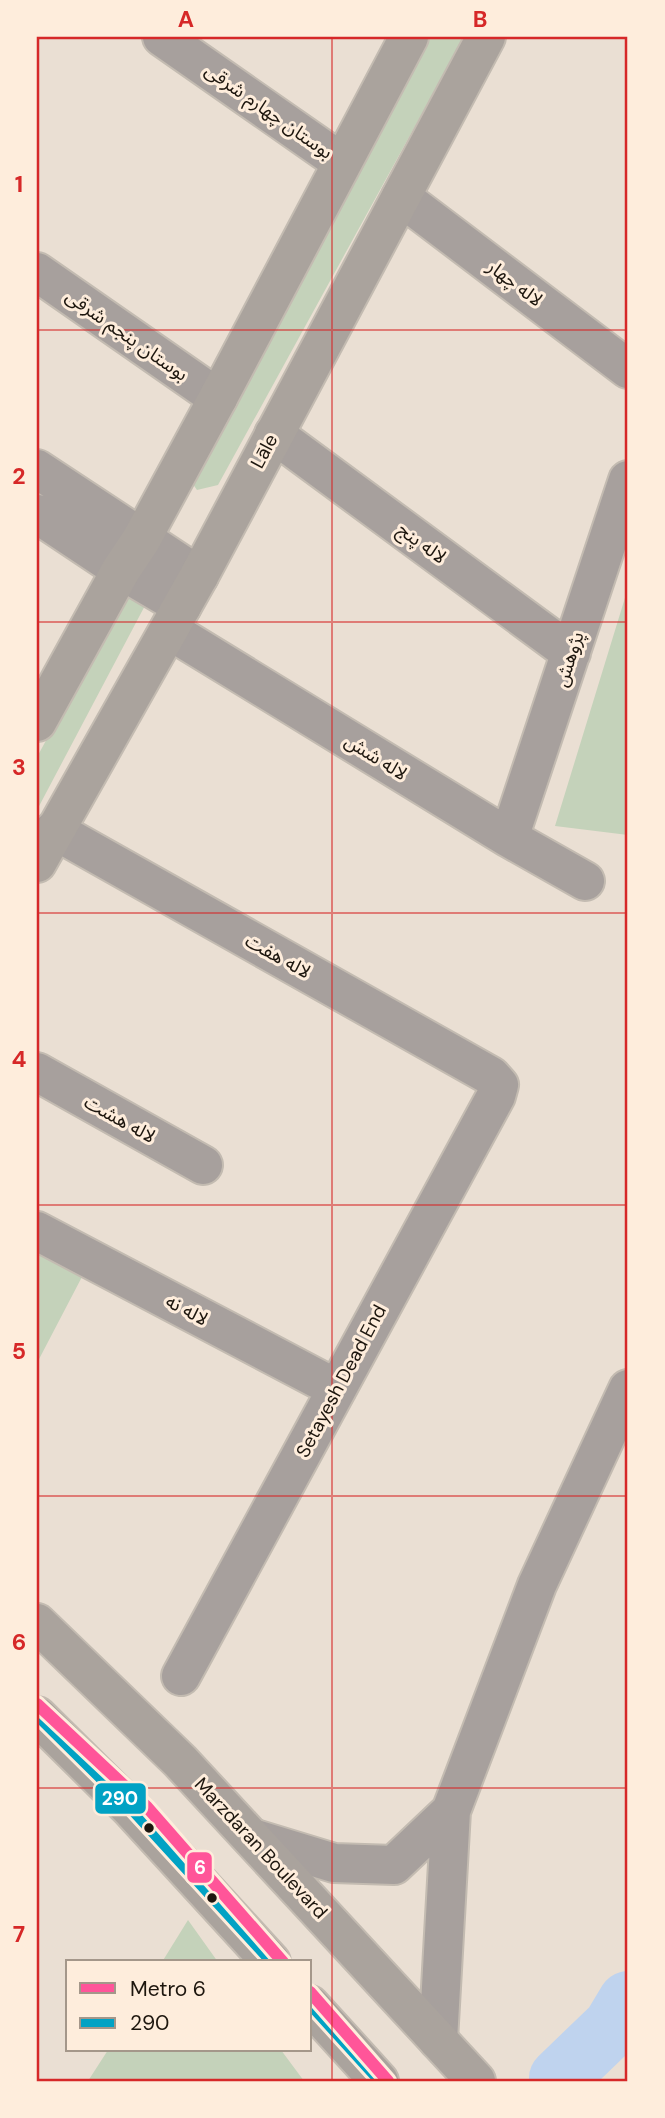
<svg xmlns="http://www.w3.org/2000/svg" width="665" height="2118" viewBox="0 0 665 2118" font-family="'DM Sans','Noto Sans Arabic',sans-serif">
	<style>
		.green { fill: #c4d2ba }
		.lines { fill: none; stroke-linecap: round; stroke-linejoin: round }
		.river { stroke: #bfd3ee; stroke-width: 60 }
		.minor-casing { stroke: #c3bbb1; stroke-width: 42 }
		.major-casing { stroke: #c3bbb1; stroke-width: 42 }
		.minor { stroke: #a7a09d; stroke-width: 38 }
		.major { stroke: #aaa39d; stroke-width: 38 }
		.bus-1-casing { stroke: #feeddc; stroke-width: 16 }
		.bus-1 { stroke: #01a2c4; stroke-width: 10 }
		.metro-1-casing { stroke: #feeddc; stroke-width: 18 }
		.metro-1 { stroke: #f59; stroke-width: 12 }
		.grid { fill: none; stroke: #d62828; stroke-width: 2; stroke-opacity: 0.55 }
		.bus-dot { fill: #1d160e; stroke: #feeddc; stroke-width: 2.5 }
		.labels { text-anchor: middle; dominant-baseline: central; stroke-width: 6; stroke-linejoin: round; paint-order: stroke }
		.street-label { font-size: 19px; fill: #1d160e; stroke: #feeddc }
		.line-badge { stroke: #feeddc; stroke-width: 2.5 }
		.badge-label { font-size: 19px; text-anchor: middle; font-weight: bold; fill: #fff }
		.neatline { fill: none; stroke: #d62828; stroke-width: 2.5 }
		.grid-label { font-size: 23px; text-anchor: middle; font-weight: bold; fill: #d62828 }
	</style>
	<rect width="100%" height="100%" fill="#eadfd3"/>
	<path class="green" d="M431,37H464L218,485L197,490L190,480Z
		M628,588V835L555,826Z
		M128,595L149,598L37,810V757L115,614Z
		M37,1249L84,1273L37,1363Z
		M188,1920L218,1962H162Z
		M108,2050H281L304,2081H88Z"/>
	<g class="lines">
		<path class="river" d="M559,2078L613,2026L628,2001"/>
		<g class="minor-casing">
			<path id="minor" d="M162,37L341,162
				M401,197L628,369
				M37,272L218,398
				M274,434L571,653
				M37,469L199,576
				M37,514L121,570L182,606
				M169,630L509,838L585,881
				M54,830L491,1076L499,1085L496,1096L181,1676
				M509,838L628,480
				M37,1072L203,1165
				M37,1231L337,1389
				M252,1838L334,1863L394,1865L451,1811
				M438,2040L451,1811L537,1585L628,1389"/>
		</g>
		<g class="major-casing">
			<path id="major" d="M37,722L121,570L141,540L218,398L409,37
				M37,863L199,576L486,37
				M37,1623L180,1761L476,2081
				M37,1716L130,1808L271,1962
				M310,2005L379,2081"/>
		</g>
		<use href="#minor" class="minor"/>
		<use href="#major" class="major"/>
		<g class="bus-1-casing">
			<path id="bus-1" d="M37,1716L130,1808L271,1962
				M310,2005L379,2081"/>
		</g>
		<use href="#bus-1" class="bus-1"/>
		<g class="metro-1-casing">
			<path id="metro-1" d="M37,1704L147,1807L283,1962
				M310,1992L388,2081"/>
		</g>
		<use href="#metro-1" class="metro-1"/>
	</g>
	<path class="grid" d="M332,37V2081M37,330H628M37,622H628M37,913H628M37,1205H628M37,1496H628M37,1788H628"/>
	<g class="bus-dot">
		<circle cx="149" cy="1828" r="6"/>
		<circle cx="212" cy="1898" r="6"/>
	</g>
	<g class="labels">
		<g class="street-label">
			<text transform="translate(269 111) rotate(35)">بوستان چهارم شرقی</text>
			<text transform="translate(515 283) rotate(37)">لاله چهار</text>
			<text transform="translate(127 335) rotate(35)">بوستان پنجم شرقی</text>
			<text transform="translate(264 451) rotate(-62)">Lāle</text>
			<text transform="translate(422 543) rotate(36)">لاله پنج</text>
			<text transform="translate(569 659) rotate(-72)">پژوهش</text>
			<text transform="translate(376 757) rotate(32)">لاله شش</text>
			<text transform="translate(278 956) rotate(29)">لاله هفت</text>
			<text transform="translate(120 1119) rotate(29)">لاله هشت</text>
			<text transform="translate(187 1310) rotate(28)">لاله نه</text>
			<text transform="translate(341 1381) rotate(-62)">Setayesh Dead End</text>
			<text transform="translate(261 1848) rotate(47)">Marzdaran Boulevard</text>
		</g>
	</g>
	<g class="line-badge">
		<rect x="94" y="1782" width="53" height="33" rx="7" fill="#01a2c4"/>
		<rect x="186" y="1851" width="27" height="33" rx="7" fill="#f59"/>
	</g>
	<g class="badge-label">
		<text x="120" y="1805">290</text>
		<text x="200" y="1874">6</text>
	</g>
	<rect width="665" height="2118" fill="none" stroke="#feeddc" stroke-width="77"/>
	<rect x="66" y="1960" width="245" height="91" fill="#feeddc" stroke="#a4978a" stroke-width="2"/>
	<rect x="80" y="1983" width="35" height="10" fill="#ff5599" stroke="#a4978a" stroke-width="2"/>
	<text x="130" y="1996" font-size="21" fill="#1d160e">Metro 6</text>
	<rect x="80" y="2018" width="35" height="10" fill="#01a2c4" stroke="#a4978a" stroke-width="2"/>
	<text x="130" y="2030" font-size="21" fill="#1d160e">290</text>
	<rect x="38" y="38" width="588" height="2042" class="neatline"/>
	<g class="grid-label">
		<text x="186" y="27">A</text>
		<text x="480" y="27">B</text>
		<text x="19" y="192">1</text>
		<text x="19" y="484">2</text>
		<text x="19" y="775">3</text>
		<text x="19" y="1067">4</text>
		<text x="19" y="1359">5</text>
		<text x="19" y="1650">6</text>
		<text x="19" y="1942">7</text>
	</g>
</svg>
